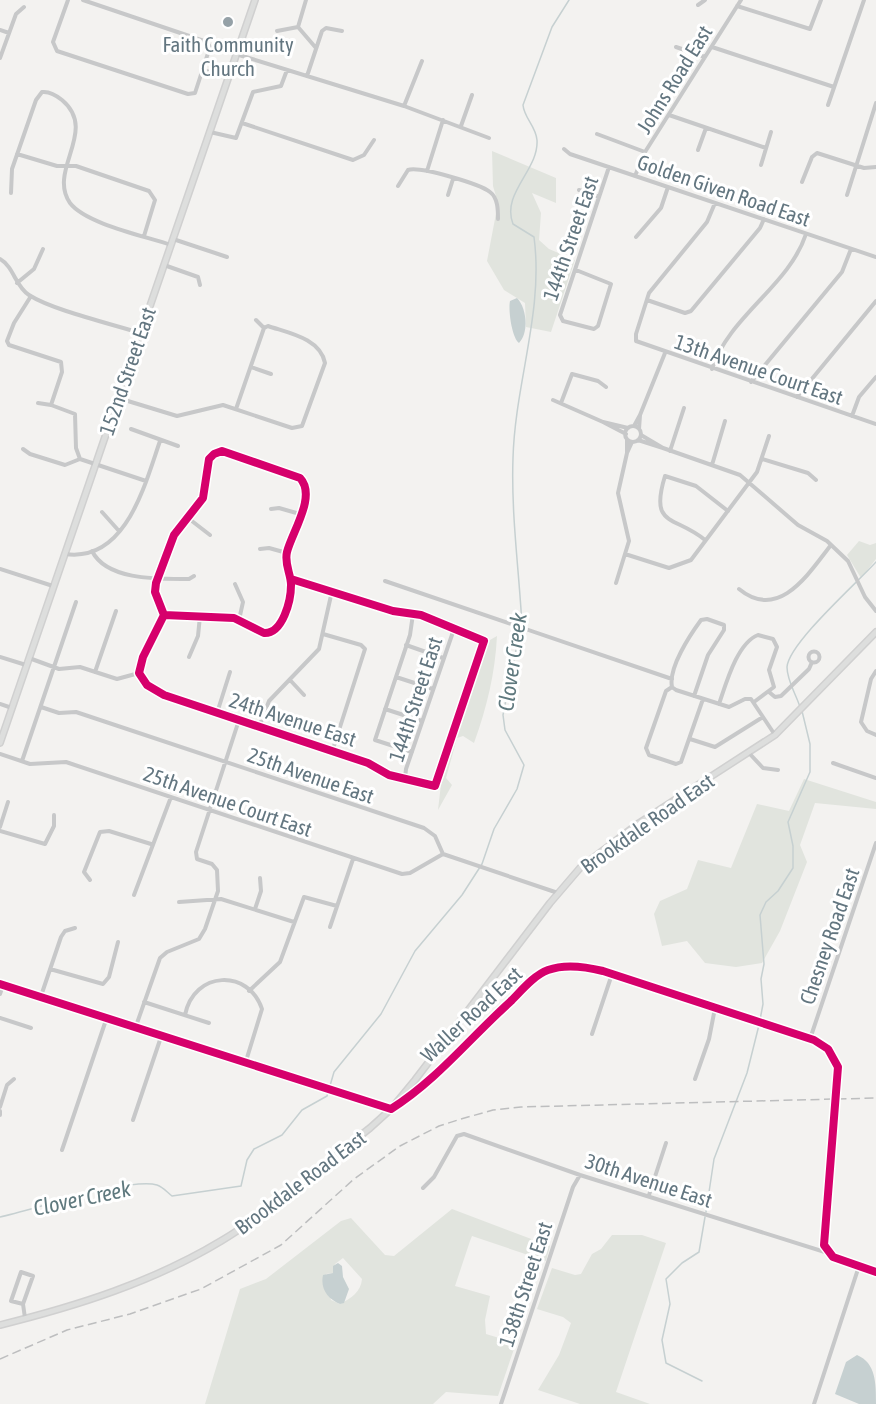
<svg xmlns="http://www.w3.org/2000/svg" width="876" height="1404" viewBox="0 0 876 1404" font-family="'Asap Condensed',sans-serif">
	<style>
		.green { fill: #e1e4de; fill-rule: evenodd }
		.water { fill: #c6d0d1 }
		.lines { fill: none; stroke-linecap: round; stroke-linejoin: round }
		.stream { stroke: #c6d0d1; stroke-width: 1.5 }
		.major-casing { stroke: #d0d0d0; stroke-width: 8 }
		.minor { stroke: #c7c8c9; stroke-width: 4 }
		.major { stroke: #dddedd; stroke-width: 5 }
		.rail { stroke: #bdbebf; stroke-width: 1.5; stroke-dasharray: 9 4.5; stroke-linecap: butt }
		.cycleway-casing { stroke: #fff; stroke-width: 11 }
		.cycleway { stroke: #d6006c; stroke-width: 8 }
		.poi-dot { fill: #95a1a7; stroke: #fff; stroke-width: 2 }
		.labels { text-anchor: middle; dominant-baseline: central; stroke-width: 6; stroke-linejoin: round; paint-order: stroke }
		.poi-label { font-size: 21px; fill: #637680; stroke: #fff }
		.street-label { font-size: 21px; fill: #637680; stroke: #fff }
		.water-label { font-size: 22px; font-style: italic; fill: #5f797e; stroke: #fff }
	</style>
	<rect width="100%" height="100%" fill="#f3f2f0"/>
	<path class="green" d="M492,151L556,178V203L532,193L541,213L539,240L549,249L575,260L551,332L526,327L525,303L504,290L487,261L498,203L493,186Z
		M859,541L870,545L876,543V559L861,578L847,555Z
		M497,636C495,674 487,707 474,743L463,736L457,738L446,778L452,785L438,810L441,784L486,649L490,640Z
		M804,779L876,802V809L815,803L800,845L807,862L780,931L762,963L736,967L705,963L687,941L662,946L654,914L660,901L687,889L698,860L731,868L757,804L789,811Z
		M452,1209L550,1246L546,1261L472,1236L470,1241L455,1286L490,1296L485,1320L486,1334L516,1343L498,1396L446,1392L433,1404H205L240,1289L266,1279L341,1221L351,1218L385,1255L394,1256ZM343,1258L362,1279C361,1292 351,1298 340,1304L331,1300L326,1274L333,1273L335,1264Z
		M612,1235H642L666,1243L616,1392L650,1404H580L538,1390L559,1355L571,1323L563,1317L537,1309L552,1268L575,1275L581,1274L592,1254L601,1249Z"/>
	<path class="water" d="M517,298C527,308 529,333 519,343C512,338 508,310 510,301Z
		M338,1263L342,1266L343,1277L349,1289L344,1303L340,1304C328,1299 320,1289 323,1275L333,1273V1266Z
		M857,1355C876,1363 876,1383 876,1404H859L835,1394L846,1362Z"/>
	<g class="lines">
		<path class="stream" d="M522,625C519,570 511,514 513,458C515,383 544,311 534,237L513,224C501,193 539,170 537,140C536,126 524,118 523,105L552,27L569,0
			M800,707C796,694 787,681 787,667C789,643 857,583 876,562
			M760,1020L763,1004L761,979L764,964L760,915L766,902L778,891L793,868V846L788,822L810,772V744L802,711
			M706,1212L714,1159L747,1073L759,1025
			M0,1217C33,1210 130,1177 157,1185C163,1187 167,1192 172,1196L241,1186L247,1160L254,1149L282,1135L302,1110L327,1096L334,1072L381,1014L415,951L462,895L482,864L494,829L517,789L524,765L505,730L503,715L520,630
			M702,1381L666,1363L662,1340L670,1304L666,1279L682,1263L699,1252L705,1217"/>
		<g class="major-casing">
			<path id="major" d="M0,743L255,0
				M0,1325C77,1306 153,1282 221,1241C271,1211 324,1164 370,1128L391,1109L415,1080L550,903L580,868L639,823L775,735L876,632"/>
		</g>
		<path class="minor" d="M68,0L53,42L57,51L188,94L195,93L210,47L207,42L83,0
			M306,0L298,27L316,48
			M698,5L705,0
			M737,6L810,29L821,0
			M0,30L9,33
			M277,31L298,27
			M676,47L705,57
			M712,47L834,87
			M236,54L404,106L489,138
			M0,58L16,14L24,7
			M203,70L228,78
			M307,76L322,31L326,28L342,31
			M828,105L864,0
			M404,106L422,61
			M669,115L766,148
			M242,123L353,160L364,155L374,140
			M461,126L472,95
			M210,132L236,138L253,92L281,86L287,70
			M597,134L645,152
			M564,149L570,154L876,257
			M698,150L706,128
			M17,154L57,166H76L149,191L155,200L144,236
			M761,165L771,132
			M427,171L443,120
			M635,176L645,152L741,0
			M802,182L812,157L817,153L864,168L876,167
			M398,186L408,170C420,166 480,184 490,192C498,198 498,210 498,219
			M579,190L599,197
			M11,193L12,169L36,100L42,92C50,91 56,95 62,100C99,131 47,170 70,203C86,224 145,236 171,245
			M448,195L453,179
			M847,195L876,103
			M715,203L707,222L649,293L636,334V341L876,424
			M636,237L661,208L668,187
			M173,239L227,257
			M0,259C14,267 15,286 29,295C52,310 112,324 140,333
			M164,265L198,277L200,285
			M576,270L611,284L598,326L594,329L563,321L560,315L609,167
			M17,283L34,269L43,249
			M31,296L14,323L7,341L9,345L61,362L62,372L51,405
			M647,300L685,313L691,311L760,228L764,219
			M251,367L271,374
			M712,369C729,316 789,286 806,234
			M751,382L842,272L851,249
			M797,397L876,301
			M118,398L177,416L223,405L292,428L302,426L325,363C320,338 288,333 268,326L264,328L256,320
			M553,400L603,422
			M38,403L51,405L75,414L76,448L80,459
			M561,403L572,374L598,381L606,387
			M236,409L264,328
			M640,415L665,353
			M852,416L859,397L876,377
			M634,426L640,415L639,429
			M625 434a8 8 0 1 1 16 0a8 8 0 1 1-16 0Z
			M131,429L178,446
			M626,434L603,422L628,428
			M627,440V453L632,442
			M638,440L663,448L641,435
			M663,448L740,475L798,525L827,541L848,561L865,597L876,611
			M23,449L30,454L65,465L80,459
			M670,451L684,408
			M80,459L146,481
			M762,459L808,473L816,480
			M712,465L725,421
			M271,509L279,508L300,514
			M102,512L119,531
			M188,518L210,535
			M705,540C675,515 649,528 665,476L696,486L728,511
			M260,549L269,548L287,553
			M92,551C107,581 160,579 189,579L194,576
			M65,554C126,563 145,484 160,441
			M625,554L669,568L691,560L757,472L769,436
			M0,569L53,586
			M385,581L672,679
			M616,583L629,541L618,493L627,453
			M235,584L243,602L239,620
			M739,589C779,622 809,573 831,545
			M164,615L234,618L264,633C283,634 291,600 291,585C291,574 284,564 287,552C292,532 317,496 300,478L222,451L214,454L209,459L203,498L174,535L156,583L155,592L164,615L143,657L139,673L147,685L164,695L368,763L389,775L435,786L484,641L421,615L393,611L291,579
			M323,634L361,645L365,649L332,752
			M406,645L443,658
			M808.5 657a5.5 5.5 0 1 1 11 0a5.5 5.5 0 1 1-11 0Z
			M0,657L26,665
			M189,657L198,636L200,616
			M29,658L59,669L80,667L117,679L139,673
			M876,671L871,679L861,722L867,731L876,735
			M95,672L116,611
			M396,677L433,689
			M290,680L304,695
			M672,687L666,691L646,748L649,755L676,764L681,762L703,699
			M769,692L775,697L781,696L809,669L812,662
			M694,696L708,655L724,630V625L707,619L701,620C690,635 668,668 672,687L676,690L729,707L745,699H751L775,735
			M0,704L12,708
			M719,704C726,684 737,643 758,635L773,639L777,647L769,670L774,687L754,702
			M41,707L59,713L76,712L424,828L435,836L443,854
			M385,709L422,721
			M217,713L230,672
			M259,727L269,701L319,649L332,591
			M690,739L715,747L763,717
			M412,752L375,740L410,635L413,614
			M749,753L763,768L778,770
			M0,754L30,764L66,762L402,874L410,873L443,854
			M22,761L76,602
			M833,763L876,778
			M405,778L406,769L454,629
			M0,827L8,802
			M0,831L45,844L54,826V815
			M443,854L558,893
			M90,880L84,872L100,832L109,831L151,844
			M134,895L171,797
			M179,902L221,899L294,922
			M255,909L261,891L260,878
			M330,927L353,859
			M50,969L103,984L109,977L118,942
			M0,984L391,1109C436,1081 471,1037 510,1002C521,991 534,975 548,970C564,964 587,967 603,971L814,1040L828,1049L838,1067L824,1245L833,1257L876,1272
			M249,991L280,962L304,897L337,906
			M0,994L3,985
			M41,996L61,937L65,931L75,928
			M144,1002L209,1023
			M185,1015C194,970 249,969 262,1009L246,1061
			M0,1018L31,1028
			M136,1026L160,958L167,952L199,939L205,929L218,891L217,870L212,864L197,859L196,852L239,720
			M592,1034L612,974
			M810,1039L876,843
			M695,1079L709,1039L715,1008
			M0,1107L7,1085L14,1079
			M0,1111V1115
			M133,1120L162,1034
			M62,1150L107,1017
			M423,1188L434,1177L457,1136L464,1134L580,1175L828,1253
			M649,1195L666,1143
			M23,1304L11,1301L21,1272L33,1276L23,1304L25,1318
			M501,1404L573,1187L580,1175
			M814,1404L859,1266"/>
		<use href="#major" class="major"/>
		<path class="rail" d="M0,1359L67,1330L130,1314L201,1289L281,1245L354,1179L400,1146L439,1126L461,1119L493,1110L521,1107L876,1098"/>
		<g class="cycleway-casing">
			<path id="cycleway" d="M164,615L234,618L264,633C283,634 291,600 291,585C291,574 284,564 287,552C292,532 317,496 300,478L222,451L214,454L209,459L203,498L174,535L156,583L155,592L164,615L143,657L139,673L147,685L164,695L368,763L389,775L435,786L484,641L421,615L393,611L291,579
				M0,984L391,1109C436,1081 471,1037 510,1002C521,991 534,975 548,970C564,964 587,967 603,971L814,1040L828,1049L838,1067L824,1245L833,1257L876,1272"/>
		</g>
		<use href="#cycleway" class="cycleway"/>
	</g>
	<circle class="poi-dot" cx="228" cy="22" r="6"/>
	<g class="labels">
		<g class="poi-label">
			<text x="228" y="44">Faith Community<tspan x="228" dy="24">Church</tspan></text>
		</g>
		<g class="street-label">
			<text transform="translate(674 79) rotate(-58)">Johns Road East</text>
			<text transform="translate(724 190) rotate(19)">Golden Given Road East</text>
			<text transform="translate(570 238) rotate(-71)">144th Street East</text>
			<text transform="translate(759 369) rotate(19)">13th Avenue Court East</text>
			<text transform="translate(127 371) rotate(-71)">152nd Street East</text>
			<text transform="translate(415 699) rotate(-72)">144th Street East</text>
			<text transform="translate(293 719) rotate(18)">24th Avenue East</text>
			<text transform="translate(311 775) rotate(19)">25th Avenue East</text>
			<text transform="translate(228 801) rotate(19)">25th Avenue Court East</text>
			<text transform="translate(647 823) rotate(-35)">Brookdale Road East</text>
			<text transform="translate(829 936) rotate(-71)">Chesney Road East</text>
			<text transform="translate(471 1014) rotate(-43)">Waller Road East</text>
			<text transform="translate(649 1180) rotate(18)">30th Avenue East</text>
			<text transform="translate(300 1182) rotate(-37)">Brookdale Road East</text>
			<text transform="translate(525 1284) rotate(-72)">138th Street East</text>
		</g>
		<g class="water-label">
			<text transform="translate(512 662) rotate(-82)">Clover Creek</text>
			<text transform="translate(82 1198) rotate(-12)">Clover Creek</text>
		</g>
	</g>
</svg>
